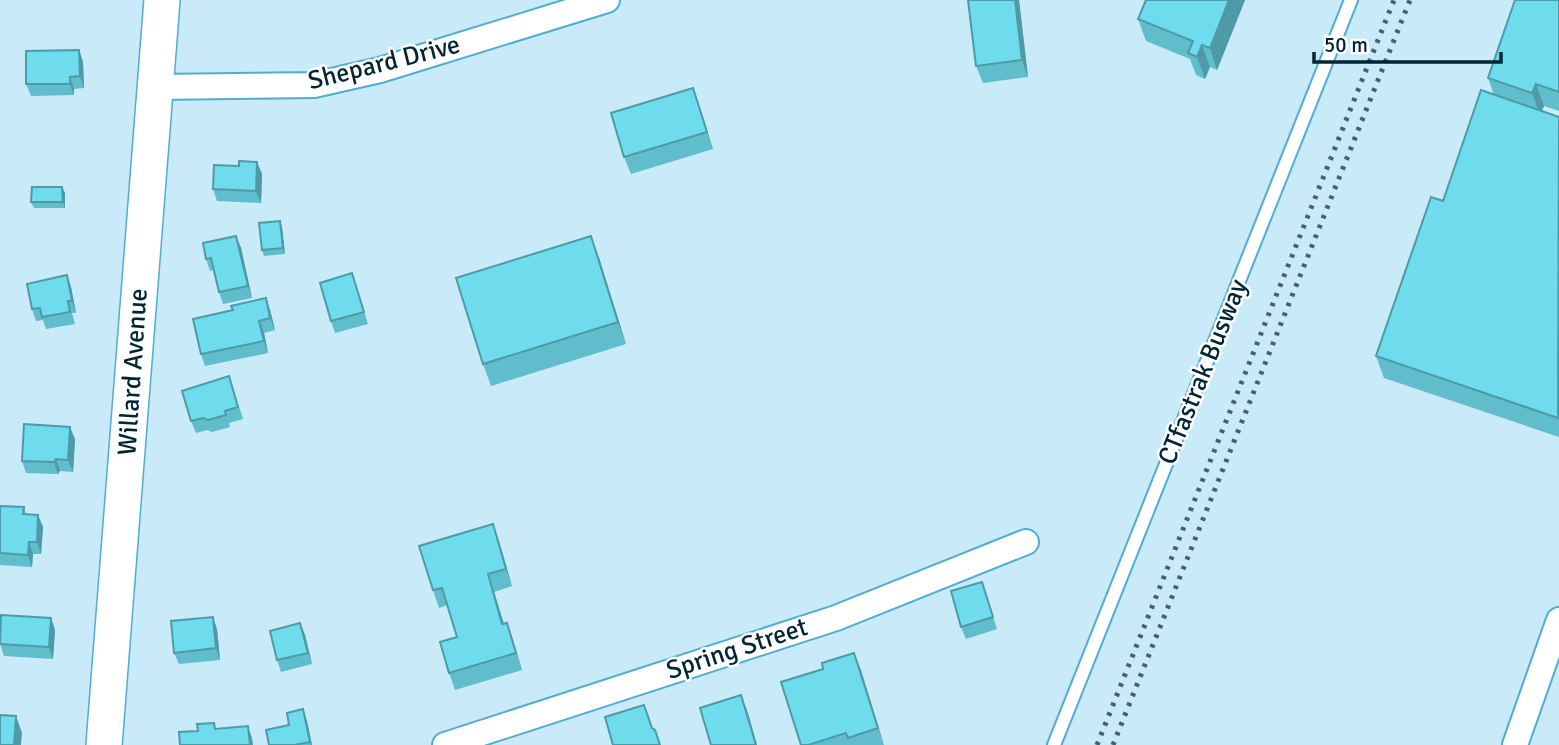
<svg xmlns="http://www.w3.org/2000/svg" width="1559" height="745" viewBox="0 0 1559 745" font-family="Signika,sans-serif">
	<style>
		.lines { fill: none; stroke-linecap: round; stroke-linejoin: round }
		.lane-casing { stroke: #51acd3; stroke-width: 16 }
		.street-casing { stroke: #51acd3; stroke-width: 28 }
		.secondary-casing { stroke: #51acd3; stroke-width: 38 }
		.lane { stroke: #fff; stroke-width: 12 }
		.street { stroke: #fff; stroke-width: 24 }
		.secondary { stroke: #fff; stroke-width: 35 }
		.rail { stroke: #3f6372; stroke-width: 5; stroke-dasharray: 3.5 7; stroke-linecap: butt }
		.wall { fill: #5fbdcc }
		.shaded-wall { fill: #4e9aa6 }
		.building { fill: #6fdced; stroke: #4e9aa6; stroke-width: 2 }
		.labels { text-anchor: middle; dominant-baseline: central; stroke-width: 5; stroke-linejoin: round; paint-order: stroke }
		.street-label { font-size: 26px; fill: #002534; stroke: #fff }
	</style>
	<rect width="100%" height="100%" fill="#c8eaf9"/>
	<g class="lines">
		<g class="lane-casing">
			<path id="lane" d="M1054,745L1351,0"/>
		</g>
		<g class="street-casing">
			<path id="street" d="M155,87L314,85L380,70L607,0
				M445,745L836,618L1026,542
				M1515,745L1559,620"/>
		</g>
		<g class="secondary-casing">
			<path id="secondary" d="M104,745L162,0"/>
		</g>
		<use href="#lane" class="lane"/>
		<use href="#street" class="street"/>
		<use href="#secondary" class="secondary"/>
		<path class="rail" d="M1097,745L1394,0
			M1113,745L1410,0"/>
	</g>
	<path class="wall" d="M1019,0L1028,77L983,83L976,66Z
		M1245,0L1217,70L1210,67L1205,79L1196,75L1190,59L1146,41L1138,19Z
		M1559,0V111L1544,106L1542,111L1559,117V437L1384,378L1376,356L1443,201L1494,95L1488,78Z
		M79,50L83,62L84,88L74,89V95L31,96L26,84Z
		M699,105L713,149L631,174L624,157Z
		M257,162L262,174L261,203L217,201L213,189L239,166Z
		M62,187L65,193V208H34L31,202Z
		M282,227L285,254L264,256L262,250Z
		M236,236L241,248L252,298L223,304L219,292L213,270L210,271L206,259Z
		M599,258L626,344L491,386L483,364Z
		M352,273L368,324L335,333L331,321Z
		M71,287L76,313H72L75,324L46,329L43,320L36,321L32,309Z
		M270,310L275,330L264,333L268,353L205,366L201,354Z
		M233,388L243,419L229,423L230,427L212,432L207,430L196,433L191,421Z
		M75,439L73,472L60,471L58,474L26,473L22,461Z
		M0,506L24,507L26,514L38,515L43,527L41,554H33L32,567L0,565Z
		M493,524L512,586L494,592L504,624L507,623L522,670L455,690L449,673L457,637L447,605L439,608L433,590Z
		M982,582L997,629L966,639L961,627Z
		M51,618L55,630L53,659L4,656L0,644Z
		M300,623L305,635L312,664L281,672L277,660Z
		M217,629L220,660L179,664L174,653Z
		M854,653L884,745H801L823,669Z
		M307,721L312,745H269Z"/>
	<path class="shaded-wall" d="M1015,0H1019L1028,77L1022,60Z
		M1229,0H1245L1217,70L1210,48Z
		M1202,45L1210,67L1205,79L1197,57Z
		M79,50L83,62L84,88L80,76Z
		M70,77L74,89V95L70,84Z
		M1536,84L1544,106L1540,115L1532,93Z
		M693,88L699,105L713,149L707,132Z
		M257,162L262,174L261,203L256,191Z
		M62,187L65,193V208L63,202Z
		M280,221L282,227L285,254L283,248Z
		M236,236L241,248L252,298L248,286Z
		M591,236L599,258L626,344L618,322Z
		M67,275L71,287L76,313L72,301Z
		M266,298L270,310L275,330L270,318Z
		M259,321L264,333L268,353L264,341Z
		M70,427L75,439L73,472L68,460Z
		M56,459L60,471L58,474L54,462Z
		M38,515L43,527L41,554L37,542Z
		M493,524L499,541L512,586L506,569Z
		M29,542L33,554L32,567L28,555Z
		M488,574L494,592L509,641L502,624Z
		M213,617L217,629L220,660L216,648Z
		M51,618L55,630L53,659L49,647Z
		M300,623L305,635L312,664L308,653Z
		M507,623L513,640L522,670L516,653Z
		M854,653L861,670L884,745L878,728Z
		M741,695L748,713L757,745H756Z
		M303,709L307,721L312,745H311L310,742Z
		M16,716L22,733L21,745H14Z
		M248,726L252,738L253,745H250Z"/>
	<path class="building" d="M968,0H1015L1022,60L976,66Z
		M1146,0H1229L1210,48L1202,45L1197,57L1188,53L1193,41L1138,19Z
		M1515,0H1559V92L1536,84L1532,93L1488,78Z
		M79,50L80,76L70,77V84H26V51Z
		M693,88L707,132L624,157L611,113Z
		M1481,90L1559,117L1558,418L1376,356L1431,197L1443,201Z
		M239,161L257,162L256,191L213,189L214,165L239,166Z
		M32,187H62L63,202H31Z
		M280,221L283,248L262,250L259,223Z
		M236,236L248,286L219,292L211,258L206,259L203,243Z
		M591,236L618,322L483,364L456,278Z
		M352,273L364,312L331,321L320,283Z
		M67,275L72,301H68L70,312L42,317L40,308L32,309L27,284Z
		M266,298L270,318L259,321L264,341L201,354L193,319L233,310L231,306Z
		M229,376L238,407L225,411L226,415L208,420L203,418L191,421L182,391Z
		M24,424L70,427L68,460L56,459L54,462L22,461Z
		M0,506L24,507L23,514L38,515L37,542H29L28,555L0,553Z
		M493,524L506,569L488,574L502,624L507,623L516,653L449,673L440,642L457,637L442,588L433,590L419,546Z
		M982,582L993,617L961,627L951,591Z
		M1,615L51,618L49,647L0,644Z
		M213,617L216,648L174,653L171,621Z
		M300,623L308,653L277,660L270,631Z
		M854,653L878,728L848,738L846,733L808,745H801L781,682L823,669L822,663Z
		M741,695L756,745H711L700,708Z
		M644,705L652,728L655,730L660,745H613L605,717Z
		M303,709L310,742L294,745H269L266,730L289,725L287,713Z
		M0,715L16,716L14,745H0Z
		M214,723L215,729L248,726L250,745H180L179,732L198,731L197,724Z"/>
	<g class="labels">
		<g class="street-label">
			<text transform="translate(384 63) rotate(-14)">Shepard Drive</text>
			<text transform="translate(133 372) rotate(-86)">Willard Avenue</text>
			<text transform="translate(1203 372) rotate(-68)">CTfastrak Busway</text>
			<text transform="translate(737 649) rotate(-18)">Spring Street</text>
		</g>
	</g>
	<path d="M1314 52v10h187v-10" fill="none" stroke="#002534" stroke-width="3.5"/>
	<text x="1324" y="52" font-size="21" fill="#002534" stroke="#ffffff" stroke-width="5" paint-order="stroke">50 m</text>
</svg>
